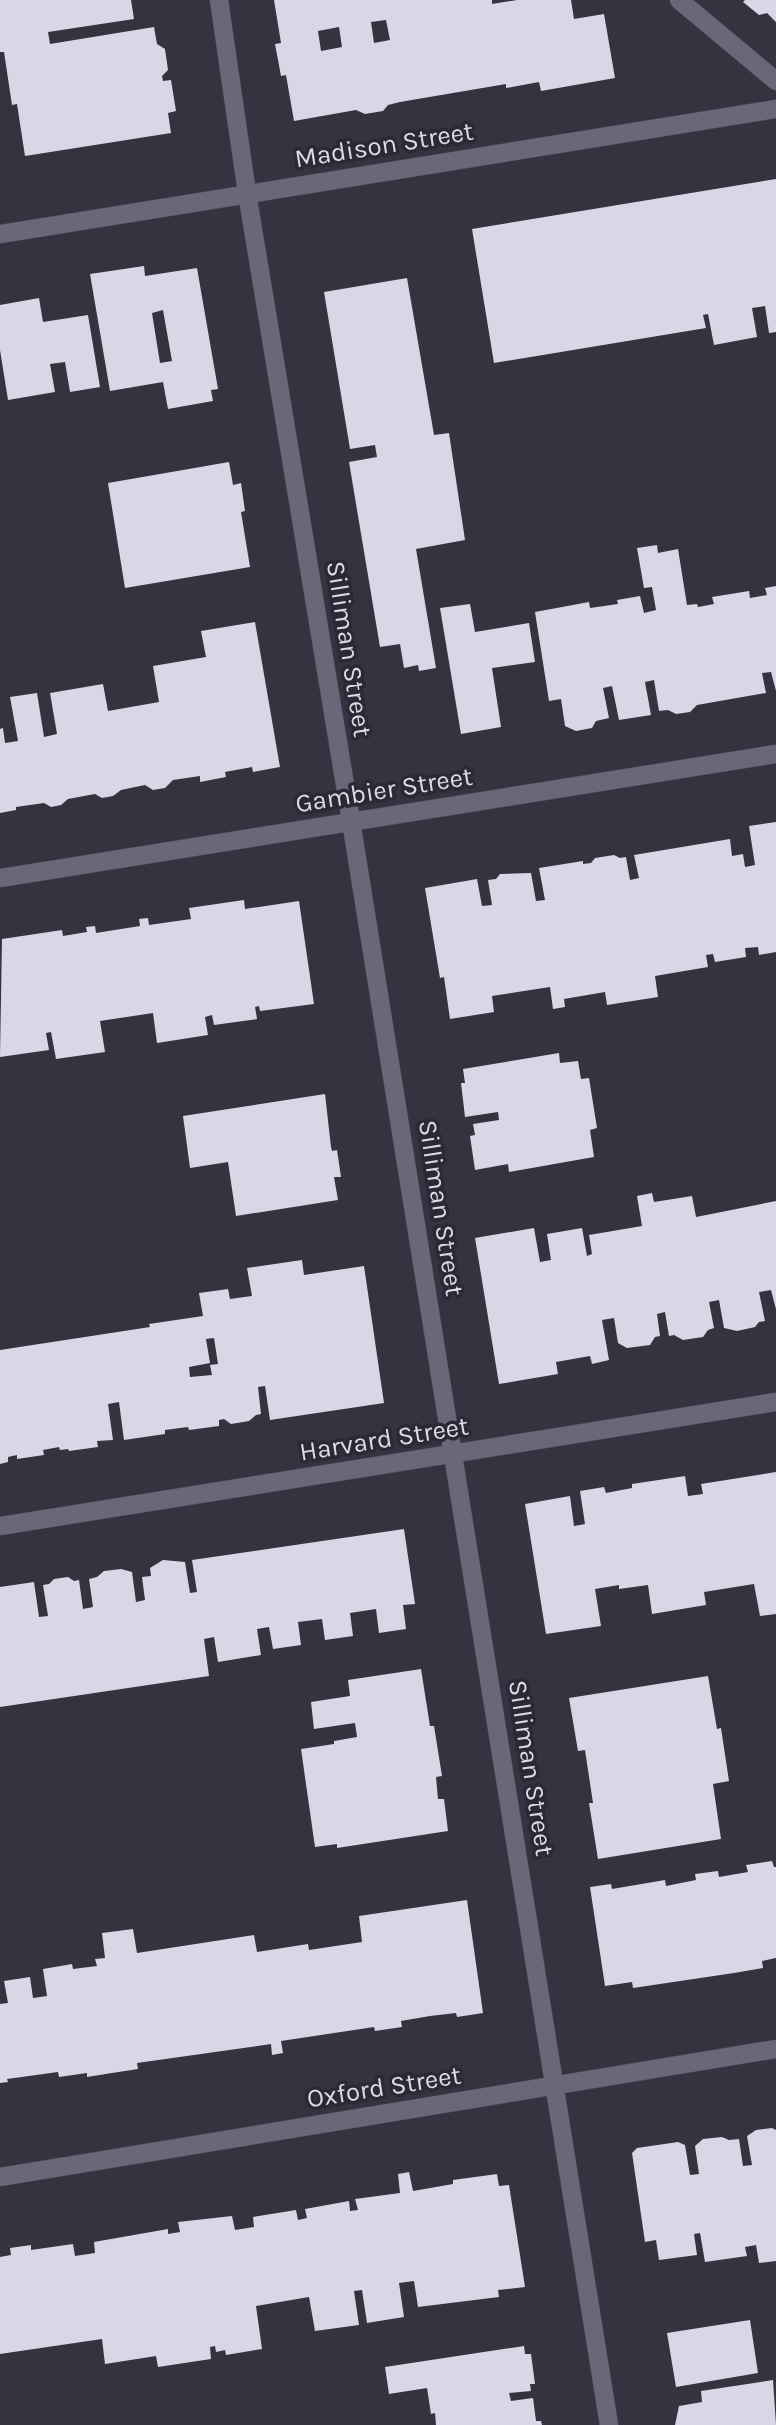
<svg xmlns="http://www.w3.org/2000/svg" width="776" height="2425" viewBox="0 0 776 2425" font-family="Karla,sans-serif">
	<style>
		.building { fill: #d8d7e6; fill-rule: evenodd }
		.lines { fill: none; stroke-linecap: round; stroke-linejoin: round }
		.street-casing { stroke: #53515d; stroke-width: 19 }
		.street { stroke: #69677a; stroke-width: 18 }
		.labels { text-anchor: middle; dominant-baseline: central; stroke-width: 7; stroke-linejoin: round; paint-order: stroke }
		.street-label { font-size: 26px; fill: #dcdbe3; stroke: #2b2935 }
	</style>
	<rect width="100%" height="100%" fill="#35333f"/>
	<path class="building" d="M0,0H131L134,19L48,32L50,44L154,27L157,44L165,49L168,70L162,76L163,81L171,80L176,111L168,113L171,133L25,156L17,104L12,105L4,52H0Z
		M274,0H492V4L517,0H571L574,19L604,14L615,78L541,91L539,82L506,88V84L400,102L388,105L383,111L365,114L356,110L294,121L286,75L281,76L275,44L281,43ZM386,20L390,40L374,43L371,22ZM339,27L342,47L321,51L318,31Z
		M745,0H776V22L767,13L759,15L743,2Z
		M776,179V332L769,333L765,306L752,308L757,337L714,345L708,314L703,315L706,328L494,363L472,229Z
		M144,266L145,276L197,268L218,389L211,390L213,401L168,409L163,382L110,391L90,274ZM163,310L172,361L160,363L152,313Z
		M407,278L434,435L449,433L465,540L416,549L436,668L419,671L418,665L404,668L400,644L380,647L349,462L377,457L375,445L350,449L324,292Z
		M39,298L43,322L88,315L100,387L70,392L65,362L50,364L55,392L8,400L0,350V305Z
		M229,462L233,485L241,483L245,511L241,512L250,567L125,588L108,483Z
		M657,545L658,553L678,549L687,605L697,604L698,607L714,604L712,597L749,591L750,598L767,595L765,588L776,586V691L771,672L762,673L766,693L697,705L690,712L676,714L668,710L659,711L654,680L645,682L651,715L619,720L612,686L603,688L609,718L596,721L592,728L576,731L565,726L561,699L549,701L535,612L589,602L590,608L618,604L617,600L640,596L644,613L656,610L652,587L644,588L637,548Z
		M470,604L475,632L529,623L535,662L492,668L501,727L461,734L440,608Z
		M255,622L280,767L253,772L252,767L225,772L226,777L200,782V776L173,780L165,788L153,790L145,785L121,790L113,796L102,798L95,794L68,799L61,805L51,807L44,803L16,807V810L0,813V729L3,728L5,743L18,741L10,697L37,693L44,737L57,734L50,693L103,684L108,711L159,702L153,666L206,657L201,631Z
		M776,822V952L759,955L758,947L745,948L746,957L715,962L713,954L706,955L708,967L655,976L658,997L607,1005L605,992L564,999L565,1007L553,1009L550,987L492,996L494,1012L450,1019L444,977L440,978L425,888L477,879L482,906L492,905L488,880L496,879L500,874L531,873L536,901L545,900L539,868L583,861V864L591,863L595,858L614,855L620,858L626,857L630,880L639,878L634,855L730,839L732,856L743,854L745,867L755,865L749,826Z
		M244,900L245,909L299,901L314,1004L260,1011L259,1006L255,1007L257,1019L214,1025L212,1015L205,1017L208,1035L157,1043L153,1013L100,1021L105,1052L56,1059L51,1032L46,1033L49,1050L0,1057L2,939L62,930L63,936L87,932L86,927L95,926L96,933L140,926L139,919L148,918L149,925L191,919L189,908Z
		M559,1053L560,1063L578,1061L581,1079L589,1078L597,1128L590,1130L594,1157L509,1172L508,1164L475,1170L470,1136L475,1135L473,1124L499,1120L498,1112L465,1117L461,1083H465L463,1069Z
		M325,1094L331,1147L332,1151L337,1150L341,1177H334L338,1200L236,1216L228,1162L190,1168L183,1116Z
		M652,1193L654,1202L692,1196L696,1217L776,1201V1309L771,1290L759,1292L765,1321L759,1322L755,1327L737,1331L724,1328L719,1300L709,1302L714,1328L708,1330L703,1337L683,1340L674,1335L669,1336L665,1312L657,1314L660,1336L655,1337L650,1345L627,1348L618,1343L614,1318L602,1320L609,1360L592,1364L590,1356L556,1362L558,1374L499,1384L475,1238L534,1228L540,1262L551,1260L547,1234L582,1228L587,1256L592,1254L589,1235L642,1226L637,1196Z
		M302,1260L304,1275L364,1266L384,1403L270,1420L265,1386L258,1387L261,1414L256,1415L249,1421L231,1424L224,1419L219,1420V1426L189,1430L188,1427L165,1430V1434L124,1440L119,1402L108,1404L113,1440L97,1441L98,1447L69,1451L68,1449L60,1450L59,1447L43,1450L44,1455L17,1459V1455L8,1457V1462L0,1464V1350L150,1327L149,1324L203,1316L199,1293L228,1289L230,1299L252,1296L247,1268ZM214,1338L218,1364L210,1365L212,1375L190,1377L189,1367L210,1363L206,1339Z
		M776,1472V1614L760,1616L754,1584L704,1592L706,1605L652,1614L648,1585L619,1589V1585L595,1589L601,1626L546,1634L525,1504L570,1496L574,1526L585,1524L580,1491L604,1487L606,1493L632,1488V1484L685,1476L688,1496L703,1494L701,1484Z
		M404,1529L415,1604L403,1605L406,1629L379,1633L376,1609L350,1613L353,1636L325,1640L322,1619L298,1622L301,1645L273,1649L269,1627L257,1629L261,1655L218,1662L214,1637L204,1639L209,1676L0,1707V1587L34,1582L39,1617L48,1616L43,1585L49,1584L54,1579L68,1577L74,1581L79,1580L83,1609L93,1607L89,1579L97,1577L104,1571L121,1569L132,1572L136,1602L145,1600L142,1577L151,1576L150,1568L163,1560L185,1562L190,1593L197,1592L192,1560Z
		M421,1669L430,1726H434L442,1776L436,1777L438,1799H444L448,1831L337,1848V1844L315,1847L301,1749L334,1744V1741L357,1737L355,1723L314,1729L311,1702L350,1696L348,1680Z
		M708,1676L717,1729L721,1728L729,1781L713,1784L721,1839L598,1859L589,1803H593L585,1750L578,1751L569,1698Z
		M772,1861L774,1867H776V1958L762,1961L763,1968L734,1973L633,1988L632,1982L605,1986L590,1887L611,1884L612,1889L665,1880L666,1886L696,1880L695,1874L718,1871L719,1877L748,1872L746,1865Z
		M467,1900L483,2013L457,2017L456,2013L430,2016L401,2021L402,2027L375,2031L374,2027L281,2041L283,2053L272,2055L271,2044L137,2063L138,2069L112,2073L87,2077V2073L59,2077L58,2072L7,2079L8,2082L0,2083V2004L8,2003L4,1981L30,1977L33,1998L47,1996L43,1969L72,1964L73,1969L97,1966L95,1959L105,1958L102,1933L133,1929L137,1953L254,1935L257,1952L308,1944L309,1950L362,1942L359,1916Z
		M772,2128L776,2130V2261L759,2263L756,2245L745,2247L747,2256L705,2262L700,2233L694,2234L697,2255L659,2260L656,2240L645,2242L632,2153L637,2148L678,2142L685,2145L690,2175L699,2174L695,2146L703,2139L722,2137L729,2140L739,2139L743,2166L752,2165L747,2136L756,2130Z
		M409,2172L413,2191L453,2184V2180L497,2174L499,2186L509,2185L525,2287L498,2290L499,2297L418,2307L414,2281L399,2283L404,2317L367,2323L362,2290L354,2291L359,2325L315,2331L309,2297L256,2306L262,2349L226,2355L225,2350L216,2352L215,2346L210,2347L211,2359L158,2367L156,2356L105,2364L102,2339L0,2354V2257L11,2255L10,2248L31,2245V2250L73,2244L75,2256L95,2253L94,2242L168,2229V2234L180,2232L178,2222L232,2216L235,2230L254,2227L253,2217L296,2210L298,2220L307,2218L305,2209L349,2201L350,2211L358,2210L355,2199L400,2193L398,2174Z
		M750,2320L758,2373L676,2387L667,2333Z
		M524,2346L525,2354H531L535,2384H530L531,2391L509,2393L511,2401L533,2398L536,2421H541L542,2425H436L435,2413L431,2414L427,2388L389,2394L385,2367Z
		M773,2380L776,2425H675L679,2406L702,2402L701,2391Z"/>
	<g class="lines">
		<g class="street-casing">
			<path id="street" d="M219,0L247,193L351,821L609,2425
				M679,0L776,81
				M0,234L776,109
				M0,878L776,754
				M0,1526L776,1402
				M0,2177L776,2049"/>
		</g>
		<use href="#street" class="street"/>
	</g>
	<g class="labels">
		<g class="street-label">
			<text transform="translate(384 145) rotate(-9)">Madison Street</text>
			<text transform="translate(349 649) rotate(81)">Silliman Street</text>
			<text transform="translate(384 790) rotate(-9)">Gambier Street</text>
			<text transform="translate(441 1208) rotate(81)">Silliman Street</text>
			<text transform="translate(384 1439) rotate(-9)">Harvard Street</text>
			<text transform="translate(531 1768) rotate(81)">Silliman Street</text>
			<text transform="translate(384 2087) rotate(-9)">Oxford Street</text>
		</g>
	</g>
</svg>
